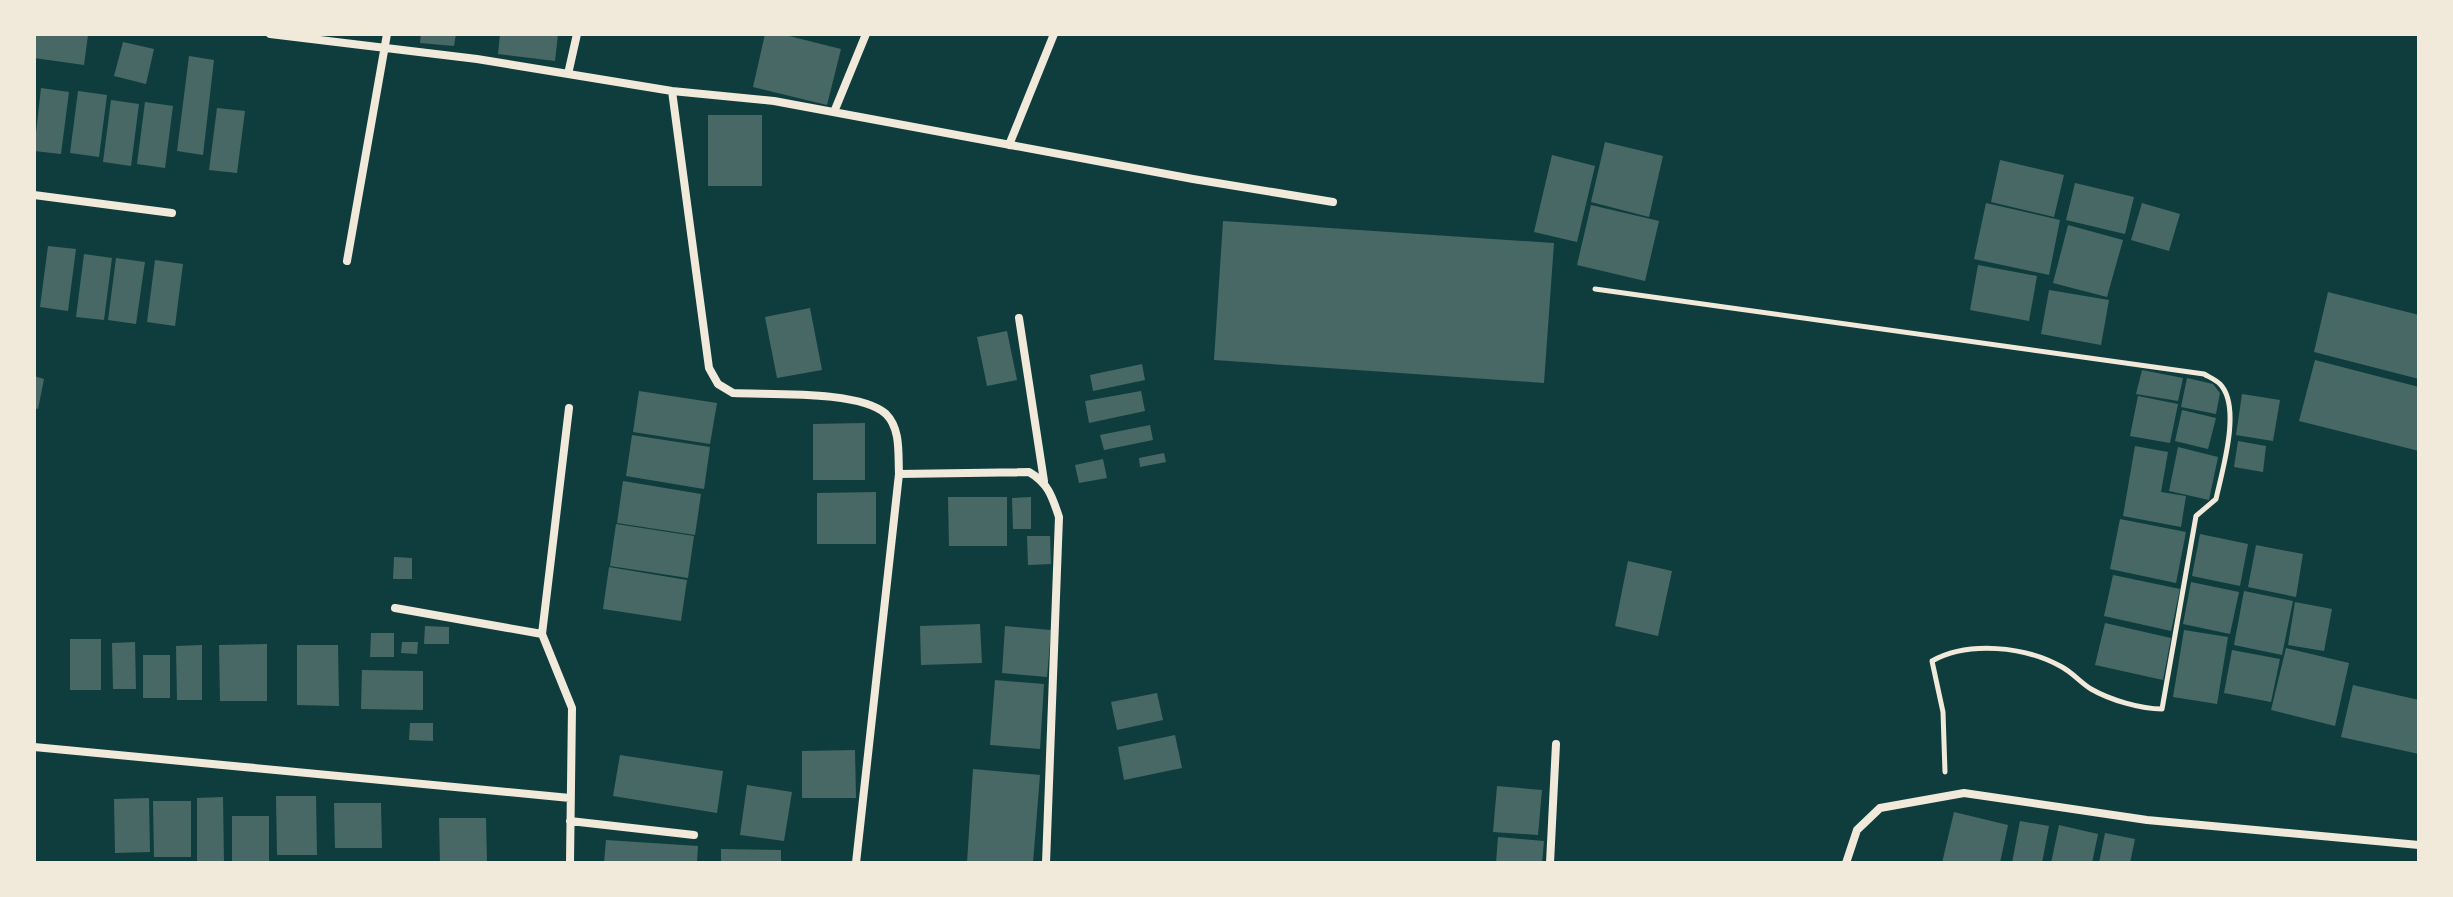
<svg xmlns="http://www.w3.org/2000/svg" width="2453" height="897" viewBox="0 0 2453 897" font-family="'Open Sans',sans-serif">
	<style>
		.building { fill: #486865 }
		.lines { fill: none; stroke-linecap: round; stroke-linejoin: round }
		.path { stroke: #f1e9da; stroke-width: 5 }
		.minor { stroke: #f1e9da; stroke-width: 8 }
	</style>
	<rect width="100%" height="100%" fill="#0f3d3e"/>
	<path class="building" d="M34,34L88,35L84,65L34,58Z
		M421,34H456L454,46L420,43Z
		M500,34H558L555,61L498,54Z
		M765,34H781L841,49L827,105L753,87Z
		M123,42L154,49L146,84L114,76Z
		M189,56L214,60L203,155L177,151Z
		M41,88L69,92L61,154L34,151Z
		M78,91L107,95L99,157L70,153Z
		M111,100L139,104L131,166L103,162Z
		M145,102L173,106L165,168L137,164Z
		M217,108L245,111L237,173L209,170Z
		M708,115H762V186H708Z
		M1605,142L1663,156L1649,217L1591,202Z
		M1552,155L1595,166L1577,242L1534,232Z
		M2000,160L2064,175L2054,217L1991,202Z
		M2075,183L2134,197L2125,234L2066,220Z
		M1986,203L2060,220L2049,275L1974,259Z
		M2142,203L2180,214L2169,251L2131,240Z
		M1591,205L1659,221L1645,281L1577,265Z
		M1223,221L1554,243L1544,383L1214,360Z
		M2068,225L2123,240L2107,297L2053,283Z
		M48,246L76,249L68,311L40,307Z
		M84,254L112,258L104,320L76,317Z
		M116,258L145,262L136,324L108,320Z
		M155,260L183,264L175,326L147,322Z
		M1978,265L2037,276L2029,321L1970,310Z
		M2049,290L2109,300L2101,345L2041,334Z
		M2328,292L2419,315V379L2314,352Z
		M810,308L822,370L777,378L765,317Z
		M1007,331L1017,380L987,386L977,337Z
		M2315,360L2419,387V451L2299,421Z
		M1142,364L1145,380L1093,391L1090,375Z
		M2142,370L2183,378L2178,401L2136,394Z
		M34,376L44,379L38,409L34,408Z
		M2187,378L2213,384L2220,393L2216,414L2181,407Z
		M639,391L717,403L710,444L633,432Z
		M1141,391L1145,411L1089,423L1085,401Z
		M2242,394L2280,400L2273,441L2236,435Z
		M2138,396L2178,404L2170,443L2130,436Z
		M2182,410L2216,418L2208,449L2175,441Z
		M865,423V480H813V424Z
		M1150,425L1153,440L1104,450L1100,435Z
		M632,435L710,447L704,489L626,476Z
		M2238,441L2266,446L2263,472L2234,467Z
		M2135,446L2168,452L2161,492L2186,496L2181,527L2123,516Z
		M2178,447L2218,457L2209,500L2169,491Z
		M1164,453L1166,462L1140,467L1139,458Z
		M1103,459L1107,478L1079,483L1075,465Z
		M623,481L701,494L695,535L617,523Z
		M876,492V544H817V493Z
		M948,497H1007V546H949Z
		M1031,497V529H1013L1012,498Z
		M2120,519L2186,532L2176,583L2110,569Z
		M616,524L694,536L688,578L610,566Z
		M2200,534L2248,544L2240,586L2192,576Z
		M1027,536H1050L1051,564L1028,565Z
		M2256,545L2303,554L2296,597L2248,587Z
		M394,557L412,558V579H393Z
		M1628,561L1672,571L1658,636L1615,626Z
		M609,567L687,580L681,621L603,609Z
		M2113,575L2180,589L2171,631L2104,616Z
		M2191,582L2239,592L2230,634L2183,624Z
		M2244,591L2293,601L2282,655L2234,645Z
		M2295,602L2332,609L2324,651L2288,645Z
		M2105,623L2171,638L2163,680L2095,665Z
		M980,624L982,663L921,665L920,626Z
		M425,626L449,627V644H424Z
		M1005,626L1051,630L1047,677L1002,673Z
		M2184,630L2228,637L2217,704L2173,697Z
		M371,633H394V657H370Z
		M70,639H101V690H70Z
		M135,642L136,689H113L112,643Z
		M402,642H418L417,654L401,653Z
		M267,644V701H220L219,645Z
		M202,645V700H177L176,646Z
		M297,645H338L339,706L297,705Z
		M2286,648L2349,663L2335,726L2271,710Z
		M2232,650L2280,659L2271,702L2224,693Z
		M143,655H170V698H143Z
		M362,670L423,671V710L361,709Z
		M995,680L1044,684L1040,749L990,745Z
		M2353,685L2419,700V754L2341,737Z
		M1157,693L1163,720L1117,730L1111,702Z
		M410,723H433V741L409,740Z
		M1175,735L1182,768L1124,780L1118,747Z
		M855,750L856,798H802V751Z
		M620,755L723,771L717,813L613,796Z
		M973,769L1040,775L1033,863H967Z
		M747,785L792,792L784,841L740,835Z
		M1497,786L1542,790L1538,835L1493,832Z
		M276,796H316L317,855H277Z
		M223,797L224,863H197V798Z
		M149,798L150,852L115,853L114,799Z
		M153,801H191V857H154Z
		M334,803H381L382,848H335Z
		M1954,812L2008,825L2000,863H1942Z
		M232,816H269V861H232Z
		M439,818H486L487,863H440Z
		M2020,821L2049,826L2042,863H2012Z
		M2059,825L2098,834L2092,863H2051Z
		M2105,833L2135,839L2130,863H2099Z
		M1498,837L1544,841L1542,863H1496Z
		M606,840L698,846L697,863H604Z
		M721,849L781,850V863H721Z"/>
	<g class="lines">
		<path class="path" d="M1595,289L2204,374C2209,377 2216,380 2220,384C2242,407 2222,471 2216,499L2196,516L2162,709C2141,709 2110,700 2091,689C2081,683 2073,673 2062,667C2025,646 1968,641 1932,661L1943,712L1945,772"/>
		<path class="minor" d="M270,34L477,59L672,91L774,101L1193,179L1333,202
			M568,74L577,34
			M672,91L709,368L718,384L733,393C769,395 860,390 886,414C901,429 898,454 899,474L856,863
			M834,112L866,34
			M1009,145L1054,34
			M34,195L172,213
			M347,261L387,34
			M1019,318L1044,481
			M569,408L542,634L572,708L570,863
			M899,474L1029,472C1048,483 1052,496 1059,517L1046,863
			M395,608L542,634
			M34,747L570,798
			M570,821L694,835
			M1550,863L1556,744
			M1846,863L1857,830L1880,808L1964,793L2147,820L2419,845"/>
	</g>
	<rect width="2453" height="897" fill="none" stroke="#f1e9da" stroke-width="72"/>
</svg>
